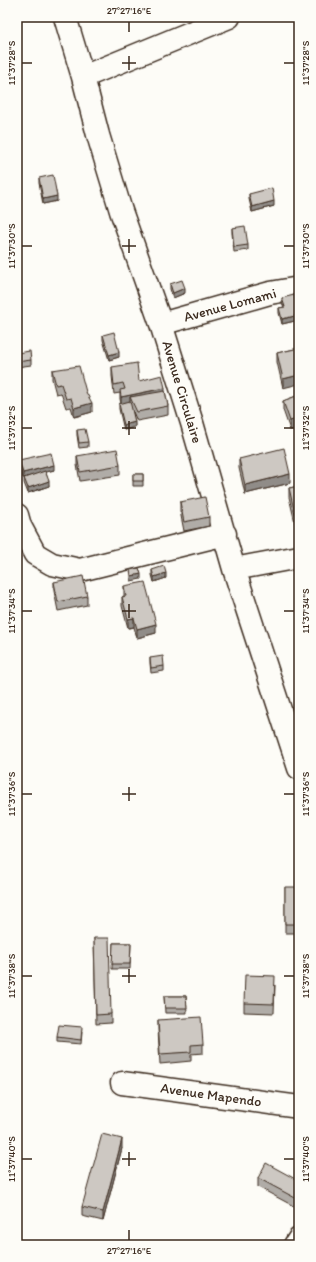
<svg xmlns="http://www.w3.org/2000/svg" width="316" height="1262" viewBox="0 0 316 1262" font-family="Itim,sans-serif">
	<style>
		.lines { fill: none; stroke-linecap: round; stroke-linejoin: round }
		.street-casing { stroke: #3b2a1e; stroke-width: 25 }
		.street { stroke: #fdfcf7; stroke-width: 22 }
		.wall { fill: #b0aca7; stroke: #3b2a1e }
		.shaded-wall { fill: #908c88; stroke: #3b2a1e }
		.building { fill: #cdc8c2; stroke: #3b2a1e }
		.ticks { fill: none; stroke: #3b2a1e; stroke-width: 1.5 }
		.labels { text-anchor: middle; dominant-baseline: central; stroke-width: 3.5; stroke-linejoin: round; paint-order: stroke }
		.street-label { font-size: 14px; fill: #3b2a1e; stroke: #fdfcf7 }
		.neatline { fill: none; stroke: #3b2a1e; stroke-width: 1.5 }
		.ticks-label { font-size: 10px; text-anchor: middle; fill: #3b2a1e }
	</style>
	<rect width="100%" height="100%" fill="#fdfcf7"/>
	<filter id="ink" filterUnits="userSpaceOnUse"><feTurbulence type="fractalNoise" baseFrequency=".025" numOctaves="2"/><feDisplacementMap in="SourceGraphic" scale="8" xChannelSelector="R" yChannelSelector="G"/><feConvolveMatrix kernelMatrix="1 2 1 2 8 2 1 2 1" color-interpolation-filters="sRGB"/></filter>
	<g filter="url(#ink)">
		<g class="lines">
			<g class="street-casing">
				<path id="street" d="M65,17L83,77L98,135L121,211L161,324L192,423L234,569L299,768
					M83,77L229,17
					M161,324L270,293L299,288
					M17,515L20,526L35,554L52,564L80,570L225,534
					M234,569L299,557
					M122,1083L299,1107
					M295,1245L299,1239"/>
			</g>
			<use href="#street" class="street"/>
		</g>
		<path class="wall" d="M146,17H155L146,19Z
			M39,178L57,201L43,204L39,183Z
			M249,194L274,206L252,212L249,199Z
			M232,228L248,245V250L234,252L232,233Z
			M170,284L185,293L173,298L170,289Z
			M299,293V312L296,303L299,320L282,324L279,313V308L284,307L282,303V298H294V294Z
			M103,335L119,357L109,360L103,340Z
			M299,348L283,388L277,362V353Z
			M17,353L31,360V365L17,367Z
			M112,367L139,381L165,391L168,406V415L137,421L133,412L135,427L124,430L119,409V404L121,403L120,399V393L114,394L112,376Z
			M52,370L86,392L92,412L74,417L71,407L66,408L61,393L56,394L52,379Z
			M299,395L290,430L283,410V401Z
			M77,430L88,442V447L79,448L77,435Z
			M77,456L120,465V475L80,481L77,465Z
			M239,459L290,483L245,494L239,468Z
			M19,460L54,470L46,472L49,486L28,493L24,483V478L36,474L23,478L19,465Z
			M133,474H143V486H133Z
			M299,486L296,527L289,497V488Z
			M180,502L209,517V526L184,531L180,511Z
			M152,570L166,578L154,582L152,575Z
			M54,582L87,596V605L58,611L54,591Z
			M124,586L156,633L137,638L134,627L128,628L122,606V597L124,596Z
			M150,658L164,666V671L151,673L150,663Z
			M285,887L297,899H299V923H298V933H285Z
			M94,938L111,1014V1023L96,1024Z
			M113,943H131L130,969H112Z
			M275,985L274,1013L244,1012V1003Z
			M164,996H186L187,1013H165Z
			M299,1006V1043L295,1016V1007Z
			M158,1020L203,1044V1053L191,1054V1061L160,1064L158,1029Z
			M82,1032L81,1044L57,1042V1037Z
			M122,1148L103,1221L82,1216V1207Z
			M258,1178L299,1181V1209L258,1187Z"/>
		<path class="shaded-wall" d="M57,196V201L43,204V199Z
			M274,201V206L252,212V207Z
			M185,288V293L173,298V293Z
			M299,315V320L282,324V319Z
			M119,352V357L109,360V355Z
			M299,375V384L283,388V379Z
			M165,388V397H130V405L121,406V397Z
			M92,403V412L74,417V408Z
			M299,418V427L290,430V421Z
			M135,422V427L124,430V425Z
			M54,465V470L23,478V473Z
			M290,474V483L245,494V485Z
			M49,481V486L28,493V488Z
			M299,517V526L296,527V518Z
			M166,573V578L154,582V577Z
			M141,574V579L131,581V576Z
			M134,618V627L128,628V619Z
			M156,624V633L137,638V629Z
			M122,1139V1148L103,1221V1212Z"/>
		<path class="building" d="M53,175L57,196L43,199L39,178Z
			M272,188L274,201L252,207L249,194Z
			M245,226L248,245L234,247L232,228Z
			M182,280L185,288L173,293L170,284Z
			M299,293V307L294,294Z
			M294,295L299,315L282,319L279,308L285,307L282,298Z
			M114,332L119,352L109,355L103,335Z
			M299,348V375L283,379L277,353Z
			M30,351L31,360L17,362V353Z
			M137,363L139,381L162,375L165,388L121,397L120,390L125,389L123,383L114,385L112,367Z
			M79,366L86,392L92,403L74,408L71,398L66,399L61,384L56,385L52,370Z
			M165,391L168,406L137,412L130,397Z
			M299,395V418L290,421L283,401Z
			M130,401L135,422L124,425L119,404Z
			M85,429L88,442L79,443L77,430Z
			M284,448L290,474L245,485L239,459Z
			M117,449L120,465L80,472L77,456Z
			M51,453L54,465L23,473L19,460Z
			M45,471L49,481L28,488L24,478Z
			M133,474H143V481H133Z
			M299,486V517L296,518L289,488Z
			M205,497L209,517L184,522L180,502Z
			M164,566L166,573L154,577L152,570Z
			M139,568L141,574L131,576L130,570Z
			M83,576L87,596L58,602L54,582Z
			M145,582L156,624L137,629L134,618L128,619L122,597L126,596L124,586Z
			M163,656L164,666L151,668L150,658Z
			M285,887H297V899H299V914H298V924H285Z
			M94,938H109L111,1014L96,1015Z
			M113,943H131L130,964H112Z
			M245,975L275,976L274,1004L244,1003Z
			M164,996H186L187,1008H165Z
			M299,1006V1034L295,1007Z
			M201,1017L203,1044L191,1045V1052L160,1054L158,1020Z
			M59,1025L82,1027L81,1040L57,1037Z
			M102,1134L122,1139L103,1212L82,1207Z
			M266,1163L299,1181V1200L258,1178Z"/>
	</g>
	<path class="ticks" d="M129,22V32M129,56V70M22,63H32M122,63H136M284,63H294M129,239V253M22,246H32M122,246H136M284,246H294M129,421V435M22,428H32M122,428H136M284,428H294M129,604V618M22,611H32M122,611H136M284,611H294M129,787V801M22,794H32M122,794H136M284,794H294M129,969V983M22,976H32M122,976H136M284,976H294M129,1152V1166M22,1159H32M122,1159H136M284,1159H294M129,1230V1240"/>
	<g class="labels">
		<g class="street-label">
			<text transform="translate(230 305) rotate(-15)">Avenue Lomami</text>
			<text transform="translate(182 392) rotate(73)">Avenue Circulaire</text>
			<text transform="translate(211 1095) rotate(8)">Avenue Mapendo</text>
		</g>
	</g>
	<rect width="316" height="1262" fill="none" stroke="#fdfcf7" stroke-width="44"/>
	<rect x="22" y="22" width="272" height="1218" class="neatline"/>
	<g class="ticks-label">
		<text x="129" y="14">27°27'16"E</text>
		<text transform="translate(11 63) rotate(-90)" y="4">11°37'28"S</text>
		<text transform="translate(305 63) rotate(-90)" y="4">11°37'28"S</text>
		<text transform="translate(11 246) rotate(-90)" y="4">11°37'30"S</text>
		<text transform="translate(305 246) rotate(-90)" y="4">11°37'30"S</text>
		<text transform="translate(11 428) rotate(-90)" y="4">11°37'32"S</text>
		<text transform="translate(305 428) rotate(-90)" y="4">11°37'32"S</text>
		<text transform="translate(11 611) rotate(-90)" y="4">11°37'34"S</text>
		<text transform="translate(305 611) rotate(-90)" y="4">11°37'34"S</text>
		<text transform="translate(11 794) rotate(-90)" y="4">11°37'36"S</text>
		<text transform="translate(305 794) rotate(-90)" y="4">11°37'36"S</text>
		<text transform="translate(11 976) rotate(-90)" y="4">11°37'38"S</text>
		<text transform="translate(305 976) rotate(-90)" y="4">11°37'38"S</text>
		<text transform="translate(11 1159) rotate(-90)" y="4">11°37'40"S</text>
		<text transform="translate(305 1159) rotate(-90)" y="4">11°37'40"S</text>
		<text x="129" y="1254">27°27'16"E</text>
	</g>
</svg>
